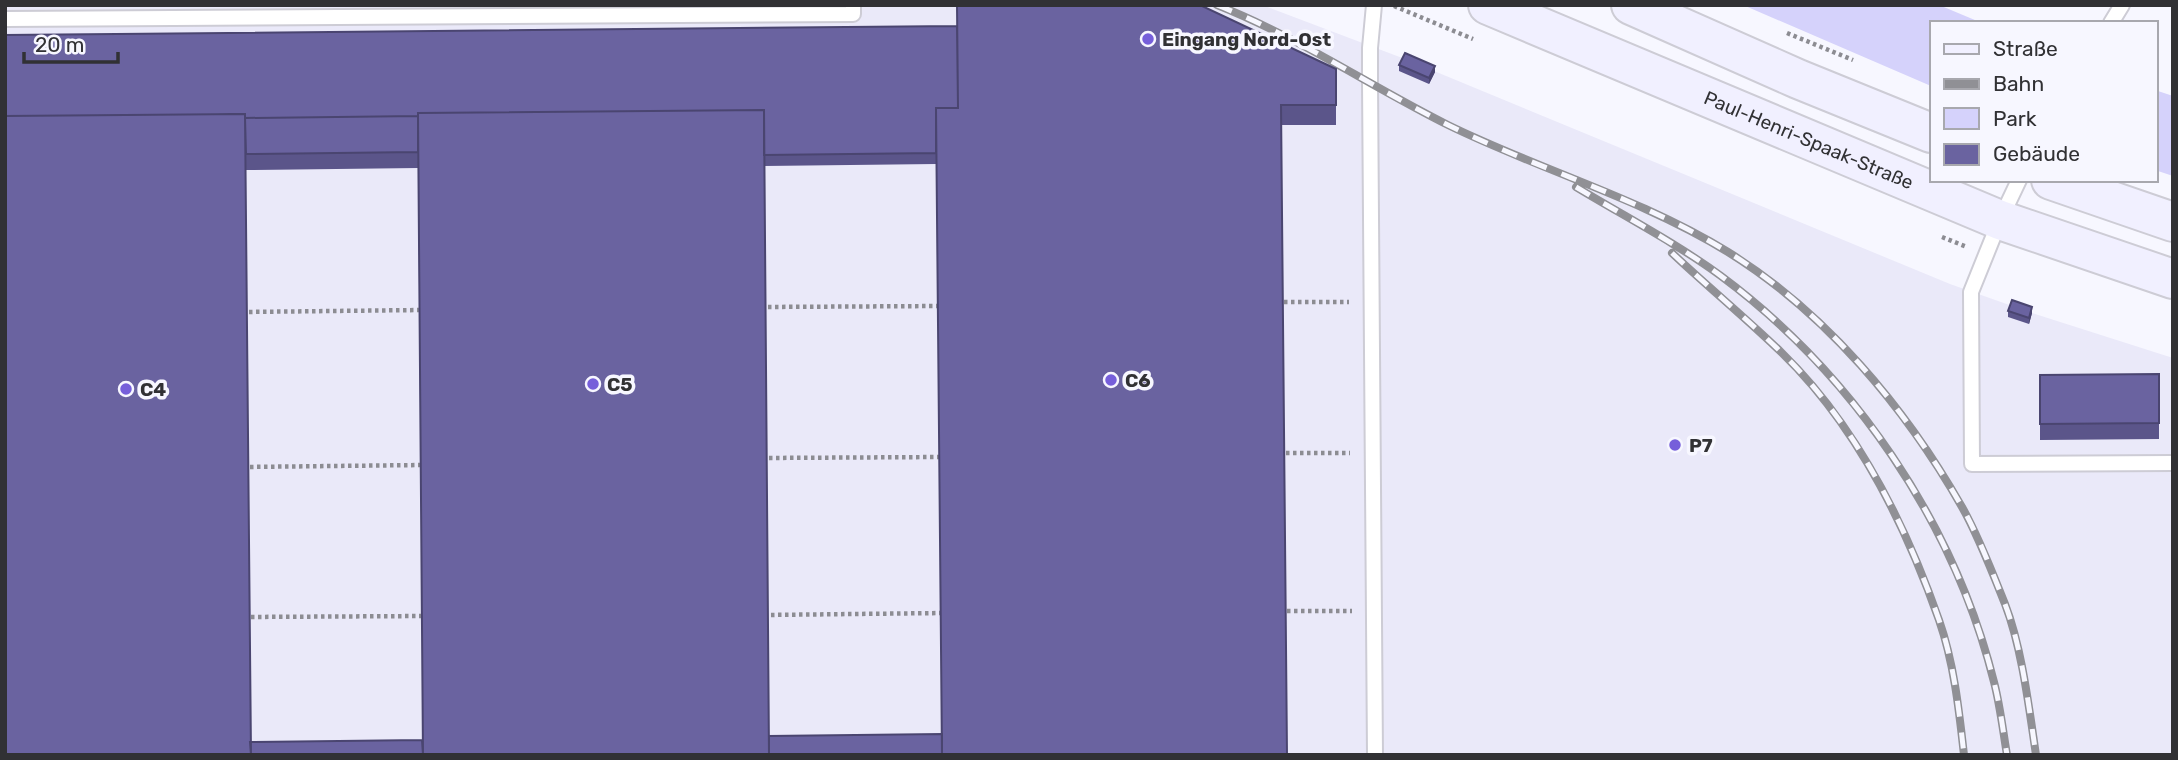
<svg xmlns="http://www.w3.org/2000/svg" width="2178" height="760" viewBox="0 0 2178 760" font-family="Rubik,sans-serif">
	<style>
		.built { fill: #eae9f9 }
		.green { fill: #d5d2fb }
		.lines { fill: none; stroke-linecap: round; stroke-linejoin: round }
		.lane-casing { stroke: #cdccd5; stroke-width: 18 }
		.secondary-casing { stroke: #cdccd5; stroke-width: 42 }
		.path { stroke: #8c8c92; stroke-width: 4.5; stroke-dasharray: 3.5 3.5; stroke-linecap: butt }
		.lane { stroke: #fff; stroke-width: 14 }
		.secondary { stroke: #f1f0ff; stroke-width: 38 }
		.rail-casing { stroke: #909095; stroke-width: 8 }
		.rail { stroke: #f7f7ff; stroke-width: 5; stroke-dasharray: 16; stroke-linecap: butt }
		.wall { fill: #5b558a }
		.shaded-wall { fill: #4a4570 }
		.building { fill: #6a63a0; stroke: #4a4570; stroke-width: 2 }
		.poi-dot { fill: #765fda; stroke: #f7f7ff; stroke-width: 2.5 }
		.labels { text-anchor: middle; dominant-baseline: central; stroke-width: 7; stroke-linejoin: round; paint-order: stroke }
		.poi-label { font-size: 19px; font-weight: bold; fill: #313134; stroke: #f7f7ff; text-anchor: start }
		.street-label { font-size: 19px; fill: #313134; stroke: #f7f7ff }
	</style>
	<rect width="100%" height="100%" fill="#f7f7ff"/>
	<path class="built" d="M5,5H1262L1405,59L1950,284L2032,313L2173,358V755H5Z"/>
	<path class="green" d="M1743,5H1939L1982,23H1931V86Z
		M2155,90L2173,96V176L2155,170Z"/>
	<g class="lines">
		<g class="lane-casing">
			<path id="lane" d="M1374,5L1370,48V82L1375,755
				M5,19L853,14V5
				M2111,23L2122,5
				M2019,180L2000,220L1971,292L1972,464L2173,463"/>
		</g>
		<g class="secondary-casing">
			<g id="secondary">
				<path id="s1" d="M1488,5L2000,220L2173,279"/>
				<path d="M1631,5L1798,79L1931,133"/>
				<path d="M2051,180L2173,222"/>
			</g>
		</g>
		<path class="path" d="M1394,6L1473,39
			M1787,33L1853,60
			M1942,237L1967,247
			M1277,302H1349
			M761,307L941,306
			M242,312L422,310
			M1279,453H1350
			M762,458L942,457
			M243,467L423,465
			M1280,611H1352
			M764,615L944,613
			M244,617L425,616"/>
		<use href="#lane" class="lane"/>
		<use href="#secondary" class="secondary"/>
		<g class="rail-casing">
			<path id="rail" d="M1217,5C1298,37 1370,86 1448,125C1540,170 1640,198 1728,252C1826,313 1905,407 1962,507C1978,535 1993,574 2005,604C2022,648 2029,708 2036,755
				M1576,187C1624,216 1676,243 1721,276C1853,374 1954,522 1994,682C2000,705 2003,731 2007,755
				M1672,253C1708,287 1746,318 1782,353C1856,425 1905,523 1939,620C1954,663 1959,710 1964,755"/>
		</g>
		<use href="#rail" class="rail"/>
	</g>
	<path class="wall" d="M5,35L1336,69V125H1281L936,164L764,166L769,736L423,755L418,168L246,170L5,755Z
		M1399,65L1435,72L1429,84L1399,71Z
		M2008,311L2032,313L2029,324L2008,317Z
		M2159,374V439L2040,440V375Z"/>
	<path class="shaded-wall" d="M1435,66V72L1429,84V78Z
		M2032,307V313L2029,324V318Z"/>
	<path class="building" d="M957,5H1200L1336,69V105H1281L1287,755H942L936,108H958Z
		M957,26L958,108H936V153L764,155V110L418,113V121V116L245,118V114L5,116V35Z
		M1405,53L1435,66L1429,78L1399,65Z
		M764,110L769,755H423L418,113Z
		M245,114L251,755H5V116Z
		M418,116V152L246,154L245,118Z
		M2012,300L2032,307L2029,318L2008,311Z
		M2159,374V423L2040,424V375Z
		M942,734V755H769V736Z
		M422,740L423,755H251L250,742Z"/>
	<g class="poi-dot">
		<circle cx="1148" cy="39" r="7"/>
		<circle cx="1111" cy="380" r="7"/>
		<circle cx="593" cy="384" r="7"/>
		<circle cx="126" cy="389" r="7"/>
		<circle cx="1675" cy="445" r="7"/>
	</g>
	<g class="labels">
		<g class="poi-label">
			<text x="1162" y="39">Eingang Nord-Ost</text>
			<text x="1125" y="380">C6</text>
			<text x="607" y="384">C5</text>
			<text x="140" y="389">C4</text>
			<text x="1689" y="445">P7</text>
		</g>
		<g class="street-label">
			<text stroke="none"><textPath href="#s1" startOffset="348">Paul-Henri-Spaak-Straße</textPath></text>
		</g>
	</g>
	<rect width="2178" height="760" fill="none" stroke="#313134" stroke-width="14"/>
	<rect x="1930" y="21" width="228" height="161" fill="#f7f7ff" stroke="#a8a8ae" stroke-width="2"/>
	<rect x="1944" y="44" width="35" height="10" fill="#f1f0ff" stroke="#a8a8ae" stroke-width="2"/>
	<text x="1993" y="56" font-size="21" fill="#313134">Straße</text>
	<rect x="1944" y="79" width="35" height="10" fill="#909095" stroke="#a8a8ae" stroke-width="2"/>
	<text x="1993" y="91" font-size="21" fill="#313134">Bahn</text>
	<rect x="1944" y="108" width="35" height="21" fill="#d5d2fb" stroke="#a8a8ae" stroke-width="2"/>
	<text x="1993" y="126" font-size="21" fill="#313134">Park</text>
	<rect x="1944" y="144" width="35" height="21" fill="#6a63a0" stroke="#a8a8ae" stroke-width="2"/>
	<text x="1993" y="161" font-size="21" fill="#313134">Gebäude</text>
	<path d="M24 52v10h94v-10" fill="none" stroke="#313134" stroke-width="3.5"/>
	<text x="35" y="52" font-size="21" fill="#313134" stroke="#f7f7ff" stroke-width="5" paint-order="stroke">20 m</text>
</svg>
